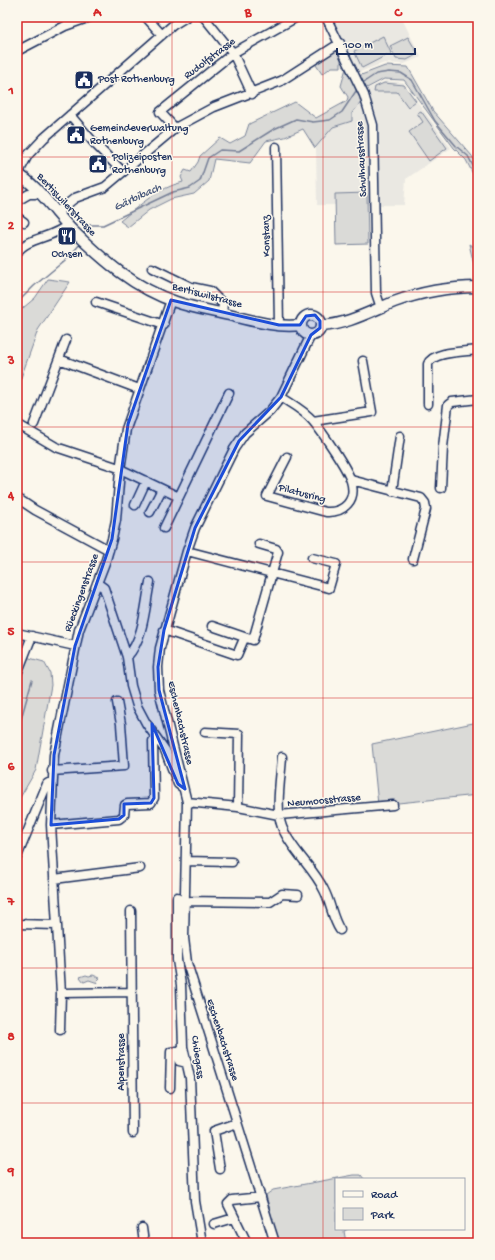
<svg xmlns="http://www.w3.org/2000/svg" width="495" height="1260" viewBox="0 0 495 1260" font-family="'Gochi Hand',sans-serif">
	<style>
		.built { fill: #eae8e2 }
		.green { fill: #dadad7; stroke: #7a849a }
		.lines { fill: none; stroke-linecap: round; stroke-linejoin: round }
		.stream { stroke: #747e96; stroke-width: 1.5 }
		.minor-casing { stroke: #1b2f5e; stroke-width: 11 }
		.major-casing { stroke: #1b2f5e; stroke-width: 13 }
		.minor { stroke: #fbf7ec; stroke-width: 8 }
		.major { stroke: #fbf7ec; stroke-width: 10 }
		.marked { fill: #1d4ed8; fill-opacity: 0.2; stroke: #1d4ed8; stroke-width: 3; stroke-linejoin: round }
		.grid { fill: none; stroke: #d62828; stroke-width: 1; stroke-opacity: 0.55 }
		.labels { text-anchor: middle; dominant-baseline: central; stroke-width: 3; stroke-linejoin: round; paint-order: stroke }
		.street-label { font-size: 11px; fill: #1b2f5e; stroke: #fbf7ec }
		.poi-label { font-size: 11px; fill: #1b2f5e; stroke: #fbf7ec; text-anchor: start }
		.water-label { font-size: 12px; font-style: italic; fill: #47577a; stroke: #fbf7ec }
		.neatline { fill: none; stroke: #d62828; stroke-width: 1.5 }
		.grid-label { font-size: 13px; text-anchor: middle; font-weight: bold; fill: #d62828 }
	</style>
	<rect width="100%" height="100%" fill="#fbf7ec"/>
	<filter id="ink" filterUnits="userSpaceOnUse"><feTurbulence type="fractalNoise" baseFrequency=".025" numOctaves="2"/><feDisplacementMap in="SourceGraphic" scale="8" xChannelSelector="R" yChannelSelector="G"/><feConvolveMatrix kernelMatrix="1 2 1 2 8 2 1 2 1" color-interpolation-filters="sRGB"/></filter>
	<g filter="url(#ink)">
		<path class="built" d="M328,17H401L421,57L404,64L384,63L357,73Z
			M386,81L403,82L451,148L406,179L404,205H367L368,244L336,245L335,205H317L316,147L333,127L352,121V113L363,100L365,90Z"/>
		<path class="green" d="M383,36L391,53L362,68L354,51Z
			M408,37L418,54L407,60L396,59L390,46Z
			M335,48L341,59V67H332L322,74L314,62Z
			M385,66L408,67L433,111L472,156L478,167V184L466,160L454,148L404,80L384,79L363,90L356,77Z
			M346,68L363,100L352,113V121L333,127L315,148L303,129L285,137L266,141L250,163L214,159L209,181L194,194L171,199L149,210L128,227L120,221C140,205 158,188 183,182L181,177L185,170L191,172L198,162L200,156L220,138L230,144L245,136L249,124L295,102L316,118L347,101L348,97L341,86Z
			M384,83L404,85L416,101L408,107L397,92H374L375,87Z
			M421,111L447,148L429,161L409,132L423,122L417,113Z
			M367,193L368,244L336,245L335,194Z
			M469,244L478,250V278L477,277Z
			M48,279L70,282L38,330L17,389V313L35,298Z
			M26,657L44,662L50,673L51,685L36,770L17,803V684Z
			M478,722V795L378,805L372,744Z
			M86,975L89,976L93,975L100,978L97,981L98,983L89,980L84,982L80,977Z
			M354,1175H361L364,1179H336V1229H348L344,1231L346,1243H278L266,1195L273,1190Z"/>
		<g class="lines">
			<path class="stream" d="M364,82L376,74L389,72L401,73L412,80L435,121L457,147L468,156L478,176
				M83,235L88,225H103L173,192L190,188L200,181L208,158L220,150L239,151L274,129L296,119L313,122L330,120L342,112L356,91
				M17,303L34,286L70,256L80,244
				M17,733L32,680
				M17,749V757"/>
			<g class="minor-casing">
				<path id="minor" d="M146,17L162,35
					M204,17L233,53L252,94
					M297,17L233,53L160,112L175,128L214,107L281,81L340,43
					M326,17L364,95L373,125L376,293L381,308
					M17,51L65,26L90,17
					M70,115L95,144L123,172
					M276,147L279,325
					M18,174L28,155L44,138L173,25L186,17
					M17,193L21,180
					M17,201L29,194H35
					M56,213L75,198L105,187L173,130
					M17,217L24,222
					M17,253C25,238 54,238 67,225
					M152,268L191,287L210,291L223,304L222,313
					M96,302L164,325
					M59,359L139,389
					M281,397C292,404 305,411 313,421C323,433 347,468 351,481C357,500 344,513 326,512L267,496L287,457
					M428,404V364C433,351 465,352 478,350
					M313,421L372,412L363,361
					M17,424L56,447L116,467L179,497
					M34,424L66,340
					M351,480L421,498L425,503L426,509L413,559
					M441,488L443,447L448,405L452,402L478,399
					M392,491L400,436
					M17,498L35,510L109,550
					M135,505L146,481
					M150,512L162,489
					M164,528L229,393
					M187,551L329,588L336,564L312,558
					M97,583L104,588L127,657L131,686L137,706L146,723L165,750L178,784L182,787
					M212,626L253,640L278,552L276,549L259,544
					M164,630L237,655L243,641
					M17,633L75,646
					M127,657C144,639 145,606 150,582
					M17,674L32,636
					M205,732L239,734L238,807
					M282,757C281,776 275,809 282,827C291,850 314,868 324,890C331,903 332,918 340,930
					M52,771L124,766L121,724L117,702
					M187,802L238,807L279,815L393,805
					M51,825L119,819L124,815L125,805L127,804L151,803L154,798L153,741L155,737
					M17,857L47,784L52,781
					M186,861L232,862
					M54,879L140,868
					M177,897V960L181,985L183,1047L190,1078L195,1201L202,1243
					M185,901L270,902L282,894L298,895
					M131,911L133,1133
					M17,924L56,925
					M61,993L132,992
					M60,1030L61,993L51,825L54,755L79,630L106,560L112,539L116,520L120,470L126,429L171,300
					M170,1088L171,1052L177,1051L179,1061L187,1063
					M220,1169L214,1131L237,1123
					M214,1224L234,1218
					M142,1228L144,1243
					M247,1243L228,1204L232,1200L261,1197
					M275,1243L187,963L184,938L187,802L159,690L158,667L160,648L187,551L195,528L234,449L245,433L270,411L281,397L311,335"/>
			</g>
			<g class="major-casing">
				<path id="major" d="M17,174C35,182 57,215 72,230C103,260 134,288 176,302C193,308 212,311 229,315C253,321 277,328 301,325
					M301 325a10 10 0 1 1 20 0a10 10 0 1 1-20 0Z
					M321,326C348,324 369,312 394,302C421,292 449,287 478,287"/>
			</g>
			<use href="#minor" class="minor"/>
			<use href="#major" class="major"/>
		</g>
	</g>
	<path class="marked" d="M171,300L279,325H300L306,316L315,315L320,321V328L311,335L281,397L239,441L195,528L164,630L158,667L159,690L185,789L178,784L152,724L154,798L151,803L124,804V815L119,819L51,825L54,755L75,646L112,539L128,424Z"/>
	<path class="grid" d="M172,17V1243M323,17V1243M17,157H478M17,292H478M17,427H478M17,562H478M17,698H478M17,833H478M17,968H478M17,1103H478"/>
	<defs>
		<g id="civic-square" transform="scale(1)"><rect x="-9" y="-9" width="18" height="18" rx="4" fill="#1b2f5e" stroke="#fbf7ec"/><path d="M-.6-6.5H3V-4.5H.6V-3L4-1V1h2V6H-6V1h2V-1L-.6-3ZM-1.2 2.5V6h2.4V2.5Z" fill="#fff"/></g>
		<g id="restaurant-square" transform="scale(1)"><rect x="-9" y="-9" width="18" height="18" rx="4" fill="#1b2f5e" stroke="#fbf7ec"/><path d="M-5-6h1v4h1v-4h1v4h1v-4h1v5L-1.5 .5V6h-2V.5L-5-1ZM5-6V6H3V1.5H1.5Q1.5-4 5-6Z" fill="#fff"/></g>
	</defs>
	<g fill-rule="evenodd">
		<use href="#civic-square" x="84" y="80"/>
		<use href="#civic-square" x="76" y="135"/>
		<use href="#civic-square" x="98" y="164"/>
		<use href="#restaurant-square" x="67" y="236"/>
	</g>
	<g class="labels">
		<g class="street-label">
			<text transform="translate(210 59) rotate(-37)">Rudolfstrasse</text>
			<text transform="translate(362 159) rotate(-93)">Schulhausstrasse</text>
			<text transform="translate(66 205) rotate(47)">Bertiswilerstrasse</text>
			<text transform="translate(267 236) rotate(-91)">Konstanz</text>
			<text transform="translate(207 296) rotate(15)">Bertiswilstrasse</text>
			<text transform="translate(302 494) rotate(15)">Pilatusring</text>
			<text transform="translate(82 593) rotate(-70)">Rüeckingenstrasse</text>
			<text transform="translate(180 723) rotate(77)">Eschenbachstrasse</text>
			<text transform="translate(324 801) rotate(-5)">Neumoosstrasse</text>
			<text transform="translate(222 1040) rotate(72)">Eschenbachstrasse</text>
			<text transform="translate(197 1057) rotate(82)">Chüegass</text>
			<text transform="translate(122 1062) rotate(-90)">Alpenstrasse</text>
		</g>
		<g class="poi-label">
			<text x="98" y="80">Post Rothenburg</text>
			<text x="90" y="129">Gemeindeverwaltung<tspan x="90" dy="13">Rothenburg</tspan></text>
			<text x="112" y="158">Polizeiposten<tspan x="112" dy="13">Rothenburg</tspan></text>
			<text x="67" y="255" text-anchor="middle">Ochsen</text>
		</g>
		<g class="water-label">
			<text transform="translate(138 198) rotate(-25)">Gärbibach</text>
		</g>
	</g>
	<rect width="495" height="1260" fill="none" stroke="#fbf7ec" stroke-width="44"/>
	<rect x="335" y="1178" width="130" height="52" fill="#fbf7ec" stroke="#a1a7b3"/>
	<rect x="343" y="1191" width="20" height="6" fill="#fbf7ec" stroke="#a1a7b3"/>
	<text x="371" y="1198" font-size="12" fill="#1b2f5e">Road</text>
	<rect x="343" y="1208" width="20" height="12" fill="#dadad7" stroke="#a1a7b3"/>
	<text x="371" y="1218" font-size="12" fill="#1b2f5e">Park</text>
	<path d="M337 48v6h78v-6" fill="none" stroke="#1b2f5e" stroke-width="2"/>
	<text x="343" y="48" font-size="12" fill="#1b2f5e" stroke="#fbf7ec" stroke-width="3" paint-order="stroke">100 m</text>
	<rect x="22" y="22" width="451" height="1216" class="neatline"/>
	<g class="grid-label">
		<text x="97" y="16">A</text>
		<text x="248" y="16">B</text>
		<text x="398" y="16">C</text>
		<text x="11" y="94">1</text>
		<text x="11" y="229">2</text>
		<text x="11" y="364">3</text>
		<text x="11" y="499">4</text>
		<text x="11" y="635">5</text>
		<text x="11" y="770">6</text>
		<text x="11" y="905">7</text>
		<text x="11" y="1040">8</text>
		<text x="11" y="1175">9</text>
	</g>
</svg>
